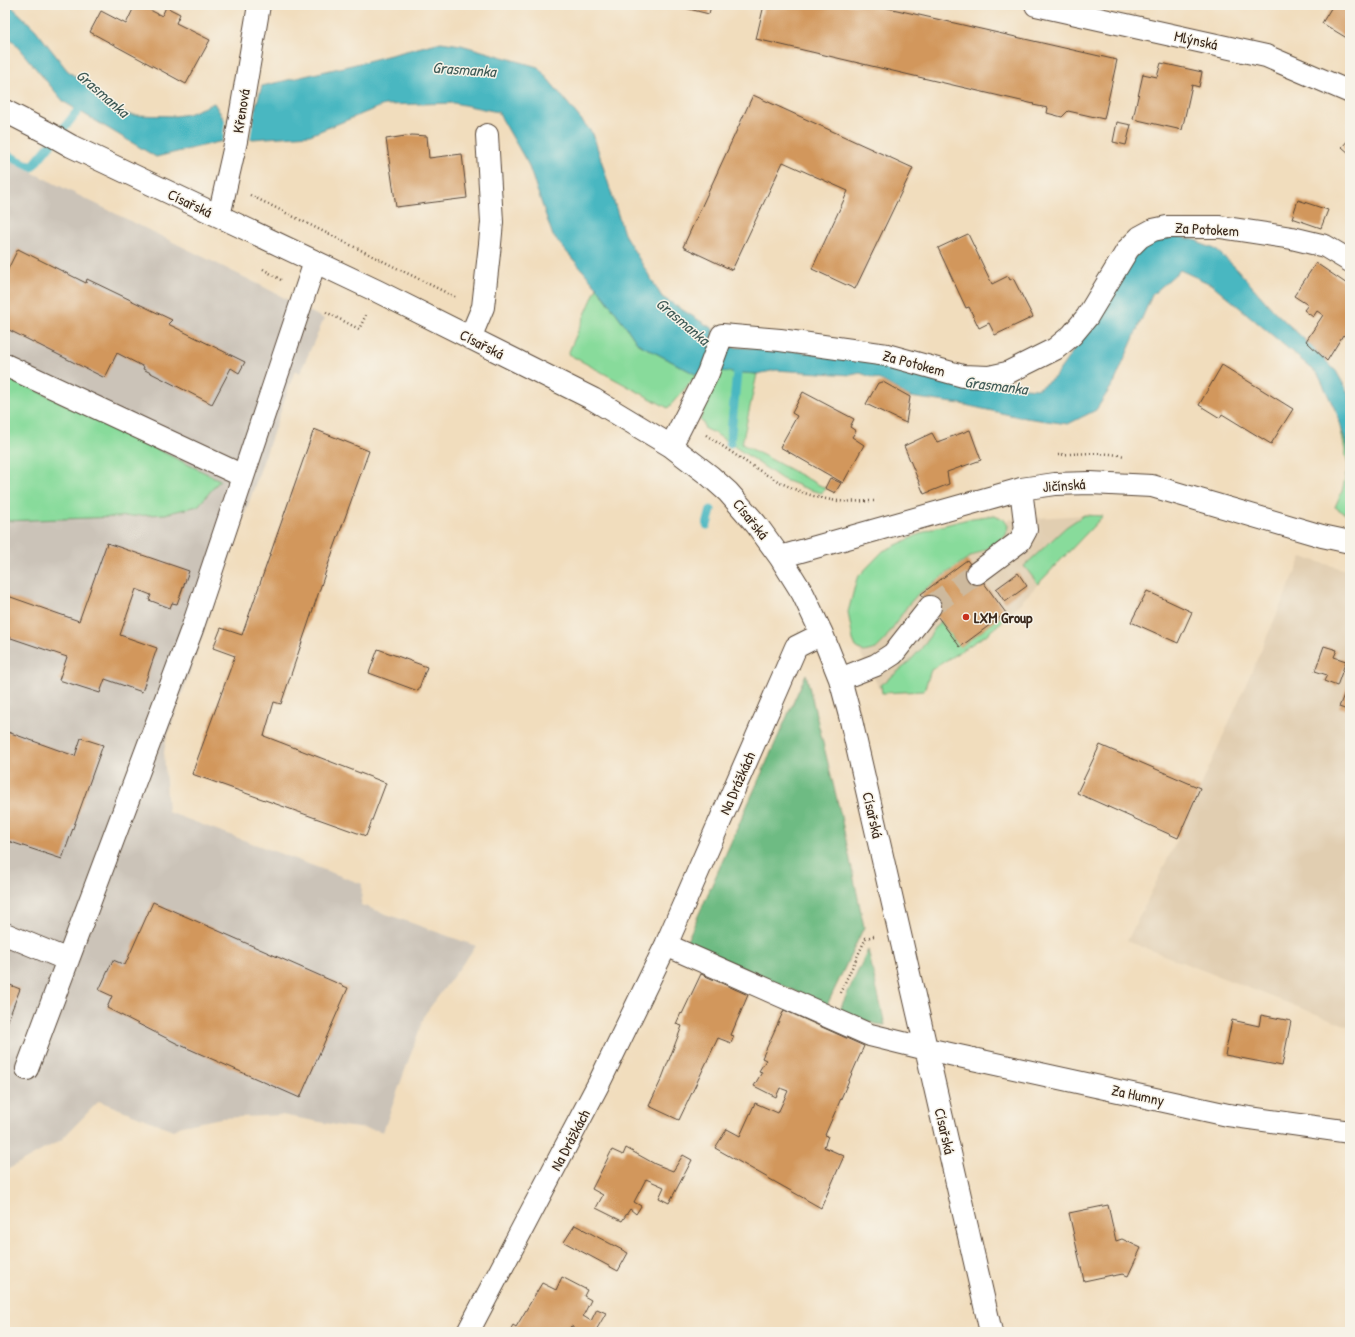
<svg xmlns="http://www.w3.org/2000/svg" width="1355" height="1337" viewBox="0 0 1355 1337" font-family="'Patrick Hand',sans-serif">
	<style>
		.built { fill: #e1ceb1 }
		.industrial { fill: #cbc3b8 }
		.green { fill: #88db9b; stroke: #62825c }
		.forest { fill: #6ebb83; stroke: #547250 }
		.water { fill: #48b7c1; stroke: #427070 }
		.pier { fill: #f1ddbd }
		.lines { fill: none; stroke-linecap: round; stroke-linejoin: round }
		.stream { stroke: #48b7c1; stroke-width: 9 }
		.building { fill: #d2975c }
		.minor-tunnel { stroke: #cdb99d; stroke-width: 22; stroke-dasharray: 22 11; stroke-linecap: butt }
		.minor-casing { stroke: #564536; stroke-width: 24 }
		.path { stroke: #564536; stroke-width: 2.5; stroke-dasharray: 1 3; stroke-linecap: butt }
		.minor { stroke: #fff; stroke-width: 22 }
		.poi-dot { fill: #c8321e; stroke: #f7f3e8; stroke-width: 1.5 }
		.labels { text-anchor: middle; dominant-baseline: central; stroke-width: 3; stroke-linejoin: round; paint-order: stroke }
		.street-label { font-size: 15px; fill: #3b2a1e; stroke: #f7f3e8 }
		.poi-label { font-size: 15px; font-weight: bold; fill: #3b2a1e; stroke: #f7f3e8; text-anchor: start }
		.water-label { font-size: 16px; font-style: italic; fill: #405b57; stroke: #f7f3e8 }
	</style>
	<rect width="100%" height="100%" fill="#f7f3e8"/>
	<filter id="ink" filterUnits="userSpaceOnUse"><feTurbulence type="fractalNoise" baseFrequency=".025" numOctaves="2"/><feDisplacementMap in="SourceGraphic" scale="8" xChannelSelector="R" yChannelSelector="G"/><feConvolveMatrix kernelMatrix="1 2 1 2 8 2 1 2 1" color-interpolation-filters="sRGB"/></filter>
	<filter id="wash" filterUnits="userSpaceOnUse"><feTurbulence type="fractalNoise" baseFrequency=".012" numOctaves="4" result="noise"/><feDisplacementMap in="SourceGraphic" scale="16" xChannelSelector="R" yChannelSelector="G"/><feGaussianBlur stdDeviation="0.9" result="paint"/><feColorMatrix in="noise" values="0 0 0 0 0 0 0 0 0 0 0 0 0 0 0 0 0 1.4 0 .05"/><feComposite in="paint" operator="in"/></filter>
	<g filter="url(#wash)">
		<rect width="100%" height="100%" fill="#f1ddbd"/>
		<path class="built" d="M995,515L1005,520L1084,515L1103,516L1006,618L986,635L931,670L924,691L882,693L853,640L848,612L857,578L883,551L933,528L972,518Z
			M1302,557L1350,571V1027L1127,941L1178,838Z"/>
		<path class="industrial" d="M5,159L262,286L324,319L300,373L295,370L166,740L164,752L168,812L362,884L361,905L476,946L425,1014L383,1132L377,1130L342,1126L281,1115L221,1118L182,1126L173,1130L99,1101L61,1140L5,1171Z"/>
		<path class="green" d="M597,287L622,321L637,343L697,375L668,408L568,354Z
			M717,371L757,374L742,444L825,488L822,493L810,490L782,479L716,434L705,429L703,423L700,420Z
			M5,375L220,480L198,506L165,514L118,517L5,521Z
			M1338,416L1350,458V517L1335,507L1342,491L1348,466Z
			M995,515L1005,520L1008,526L1006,535L1000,541L965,560L917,595L908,605L883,642L876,649L864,652L856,647L853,640L848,612L857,578L883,551L933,528L972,518Z
			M1084,515L1103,516L1038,584L1024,566L1066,527Z
			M1006,613L1008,615L1006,618L986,635L931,670L924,691L882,693L881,685L906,665L921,649L940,621L960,647Z"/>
		<path class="forest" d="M806,674L840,812L864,927L827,1005L686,943Z
			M868,950L885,1025L875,1024L839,1011Z"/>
		<path class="water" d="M5,5H10L35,29L67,70L110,105L130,115L175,116L188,114L214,103L225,121L255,109L262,86L352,65L441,42L461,45L538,67L593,134L624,234L662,297L713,329L712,342L727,347L779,349L887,363L989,385L1037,389L1054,378L1094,321L1123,269L1145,245L1156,239L1169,237H1182L1199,241V243L1215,249L1236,268L1273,310L1306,341L1336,371L1350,396V458L1338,416L1318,374L1213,285L1180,270L1152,295L1115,381L1096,410L1068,424L1019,417L961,404L910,397L883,381L860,373L851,375L776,370L757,374L717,371L697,375L637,343L622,321L597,287L553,236L528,164L498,112L454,103L384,105L310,135L223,141L156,157L64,102L10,38L5,35Z"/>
		<path class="pier" d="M255,109L250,140L223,141L225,121Z"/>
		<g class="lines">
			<path class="stream" d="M5,154L32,167L85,102
				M730,443L738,362
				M707,525L711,510"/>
		</g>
		<g id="blocks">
			<path class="building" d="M135,5H140L162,16L166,7L180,14L176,23L210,40L186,84L90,32L101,11L126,24Z
				M673,5H711L709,14Z
				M712,5H727L726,9Z
				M764,5H875L1117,60L1104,119L1068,111L1062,117L1047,113L1048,108L1033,105L1034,104L756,39Z
				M1333,5H1350V40L1322,23Z
				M1161,63L1202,72L1199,87L1192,85L1182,130L1133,119L1143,74L1157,77Z
				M753,95L913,168L855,289L812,269L848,191L783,162L732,270L683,247Z
				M1117,122L1131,125L1126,145L1113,142Z
				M412,135L427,136L429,158L462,154L467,198L396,207L386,139Z
				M1350,138V154L1342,147Z
				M1298,200L1328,210L1321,228L1292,218Z
				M968,234L992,284L1008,276L1010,280L1013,278L1033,317L995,335L989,323L979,328L969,307L966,308L938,248Z
				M18,249L86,283L87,279L172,320L168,324L245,362L239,373L231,368L212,404L143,369L144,367L117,353L105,378L5,328V275Z
				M1316,263L1350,286V340L1343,335L1327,361L1306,341L1323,315L1317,311L1313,317L1304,310L1308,305L1294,296Z
				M1222,365L1293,409L1271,444L1222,414L1220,418L1199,405Z
				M883,382L910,397L906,423L866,404L878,383Z
				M803,392L854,419L850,427L856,431L852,437L864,445L843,483L780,447L797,416L792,413Z
				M314,429L369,451L328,565L281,704L274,702L264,736L386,783L366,836L192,774L235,656L213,648L221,628L242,635Z
				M970,430L981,460L947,472L949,484L924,494L904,446L932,433L937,442Z
				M830,478L841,483L835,493L825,488Z
				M107,543L189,571L177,604L172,603L170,608L149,600L151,595L136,589L120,635L157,648L142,692L105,679L100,693L59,680L67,657L5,636V595L79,621Z
				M967,560L1006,613L960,647L921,594Z
				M1018,573L1027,586L1005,602L996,589Z
				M1147,591L1192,612L1178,643L1131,622Z
				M1324,646L1337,650L1334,657L1346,661L1337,686L1324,681L1327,675L1315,671Z
				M378,649L427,667L418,691L369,673Z
				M1350,680V711L1339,707Z
				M5,731L75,756L81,738L103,745L62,859L5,840Z
				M1100,745L1200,788L1178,838L1077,793Z
				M153,902L348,988L300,1098L178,1044L107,1008L112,996L99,990L113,960L125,965Z
				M701,974L748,995L731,1035L734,1036L731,1043L718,1038L679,1120L649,1106L662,1078L682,1026L676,1024L681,1013L682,1014Z
				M5,983L20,989L5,1028Z
				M784,1010L864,1046L825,1135L828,1136L824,1147L844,1156L821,1208L715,1148L727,1129L740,1136L755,1103L778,1113L788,1091L780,1088L776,1097L754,1086L762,1072L759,1071L766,1060L762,1058Z
				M1261,1015L1291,1021L1282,1066L1225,1055L1232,1020L1259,1026Z
				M626,1148L655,1164L673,1171L683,1155L692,1160L669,1203L659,1198L664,1187L646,1179L634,1202L641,1206L636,1214L630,1209L622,1221L596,1208L603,1195L592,1189L612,1150L623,1155Z
				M1108,1205L1116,1241L1122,1239L1141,1248L1128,1276L1123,1274L1112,1276V1275L1084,1281L1069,1213Z
				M575,1225L628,1253L618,1271L564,1242Z
				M562,1277L587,1290L584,1296L591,1300L583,1316L591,1321L597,1309L606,1313L595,1332H581L571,1326L567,1332H509L513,1325L516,1327L542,1283L556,1290Z"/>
		</g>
	</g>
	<g filter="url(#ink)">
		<use href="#blocks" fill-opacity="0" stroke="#564536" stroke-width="1"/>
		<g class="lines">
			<path class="minor-tunnel" d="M930,607L977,573"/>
			<g class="minor-casing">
				<path id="minor" d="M1036,5L1266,56L1350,92
					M5,111L48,133L71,146L377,291L593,399L671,446L710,476L728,492L756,524L780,557L803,594L822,634L840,679L850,716L991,1332
					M219,216L236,141L259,5
					M470,338L483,307L490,244L492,222L487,135
					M5,365L243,476
					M671,446L708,373L722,335L780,340L887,355L963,376L989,377L1007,373L1055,349L1072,335L1087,317L1128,249L1140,237L1153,230L1167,227H1220L1292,238L1325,246L1350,261
					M780,557L1021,489L1055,484L1090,483L1152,486L1322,536L1350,542
					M977,573L1020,541L1026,530L1021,489
					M840,679L876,665L893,654L930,607
					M5,934L68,960
					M666,945L870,1035L927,1049L1228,1115L1350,1132
					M27,1069L192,629L315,262
					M468,1332L599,1083L666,945L796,647L822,634"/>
			</g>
			<path class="path" d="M250,195L457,298
				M263,269L281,280
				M326,312L359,329L366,315
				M706,435C747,462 789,496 839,501C851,502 864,501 876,501
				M1058,455C1080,453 1103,452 1125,456
				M840,993L866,938L874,936"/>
			<use href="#minor" class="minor"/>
		</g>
	</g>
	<circle class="poi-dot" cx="966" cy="617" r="4"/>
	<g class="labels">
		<g class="street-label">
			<text transform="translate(1196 40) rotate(12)">Mlýnská</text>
			<text transform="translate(241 111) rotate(-81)">Křenová</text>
			<text transform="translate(190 203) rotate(25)">Císařská</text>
			<text transform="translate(1207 229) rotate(3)">Za Potokem</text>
			<text transform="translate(482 344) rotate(27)">Císařská</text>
			<text transform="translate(914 363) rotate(15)">Za Potokem</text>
			<text transform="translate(1064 485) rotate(-4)">Jičínská</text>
			<text transform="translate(751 519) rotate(51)">Císařská</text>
			<text transform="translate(737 783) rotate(-66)">Na Drážkách</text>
			<text transform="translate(873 815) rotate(77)">Císařská</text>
			<text transform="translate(1138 1095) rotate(12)">Za Humny</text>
			<text transform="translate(945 1131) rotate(77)">Císařská</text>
			<text transform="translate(570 1140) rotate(-62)">Na Drážkách</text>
		</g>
		<g class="poi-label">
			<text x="974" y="617">LXM Group</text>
		</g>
		<g class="water-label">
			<text transform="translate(464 69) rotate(4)">Grasmanka</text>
			<text transform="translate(103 93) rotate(41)">Grasmanka</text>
			<text transform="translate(683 321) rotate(40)">Grasmanka</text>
			<text transform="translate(996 385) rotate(7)">Grasmanka</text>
		</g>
	</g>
	<rect width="1355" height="1337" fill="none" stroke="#f7f3e8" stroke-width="20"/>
</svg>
